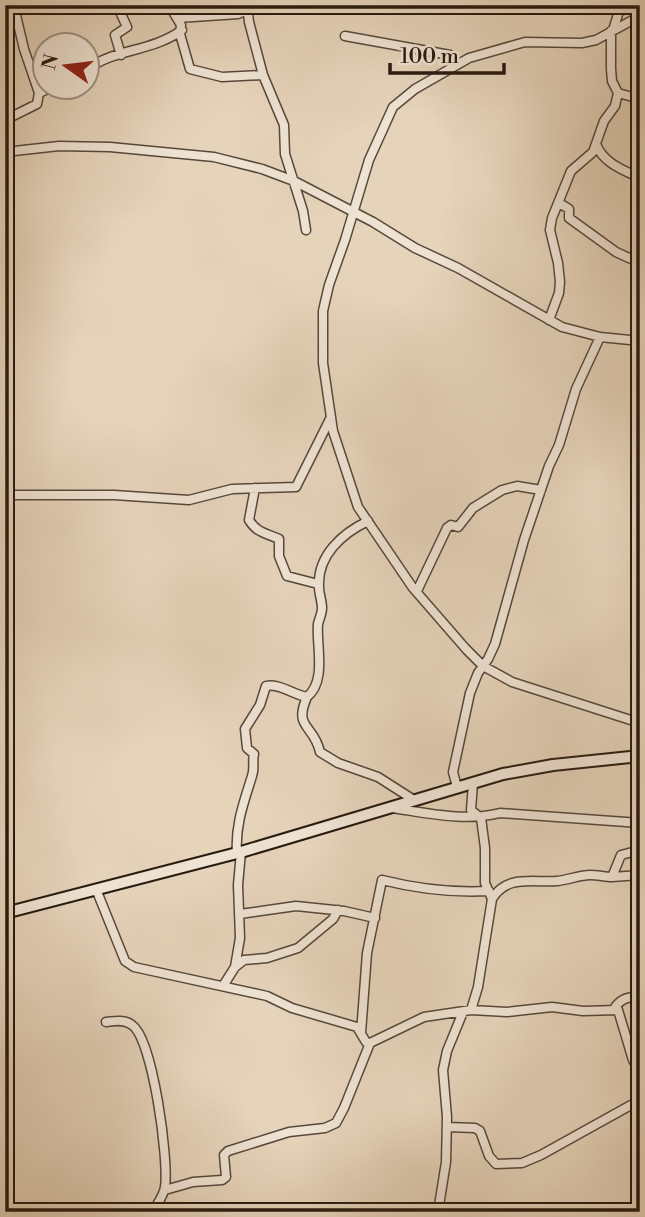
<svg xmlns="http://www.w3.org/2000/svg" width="645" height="1217" viewBox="0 0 645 1217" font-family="'Libre Bodoni',serif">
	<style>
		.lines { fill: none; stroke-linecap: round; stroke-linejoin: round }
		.street-casing { stroke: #57483a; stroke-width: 11 }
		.secondary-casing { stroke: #281a10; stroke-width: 14 }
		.street { stroke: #eee2d2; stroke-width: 8 }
		.secondary { stroke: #eee2d2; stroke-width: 10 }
	</style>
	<rect width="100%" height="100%" fill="#e5d3ba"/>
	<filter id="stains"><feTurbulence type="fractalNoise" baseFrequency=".00286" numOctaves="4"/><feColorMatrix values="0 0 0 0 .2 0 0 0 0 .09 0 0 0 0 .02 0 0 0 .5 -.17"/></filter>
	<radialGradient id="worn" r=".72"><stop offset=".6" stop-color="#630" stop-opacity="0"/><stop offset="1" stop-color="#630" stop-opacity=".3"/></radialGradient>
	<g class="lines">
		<g class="street-casing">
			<path id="street" d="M21,5L15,11L24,49L39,93
				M117,5L127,27L115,35L121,55
				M169,5L181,25L180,34L190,69L222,77L263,75
				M247,5L249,22L263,75L284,125L285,154L303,211L306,230
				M640,16L596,40L582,43L525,42L469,58L415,89L393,107L369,160L345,240L329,285L323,311V363L333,431L358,507L413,588L466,649L483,666L512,682L640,723
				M178,18L238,14L248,10
				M613,30L621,5
				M345,36L450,55L455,65
				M88,69C113,49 152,52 182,30
				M618,93L640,99
				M5,120L37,104L39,93L50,88
				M596,144C603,163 623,170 640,178
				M5,152L59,146L110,147L214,157L262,169L294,181L373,222L415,248L458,268L562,327L600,337L640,341
				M559,203L569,209V218L616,252L640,263
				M549,320L559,293L560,282L558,263L550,230L552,218L571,171L593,152L604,121L615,106L618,93L612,81L611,69V31
				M255,488L249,520C257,533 266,533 279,539V556L287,576L318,584
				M5,495H114L189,500L232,489L296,487L331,417
				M417,591L447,528L451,525L458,527L473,508L502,490L517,486L541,490
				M307,697C293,729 314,724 320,752L338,763L378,777L414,800
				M457,787L453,772L470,693L478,673L488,659L495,644L524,540L549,466L559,445L576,389L600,337
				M392,808C428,813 465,822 500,813L640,823
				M237,853C235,825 244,802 252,776C255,768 252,762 254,754L247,748L245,729L260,705L266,686C279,683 294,695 307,697C327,681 316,645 318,624C319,619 322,614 322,608C322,601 319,594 319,587C317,555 343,533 368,521
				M612,877L640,875
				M96,889L125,961L134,967L267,996L292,1008L357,1027L366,1042L370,1043L424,1017L471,1010L507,1012L552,1007L583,1011L618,1010L633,1060L640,1073
				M492,899C507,874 533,883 557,881C568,880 580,875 590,875C598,875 605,877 612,877L621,855L640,850
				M240,914L296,906L344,911L375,918
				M235,967L244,960L267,958L298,948L333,919L338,910
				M223,986L235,967L240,938L238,885L241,852
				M614,1009C620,999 628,996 640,997
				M471,1010L478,987L492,899L485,883V848L481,818L471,810L473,783
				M106,1022C114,1021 125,1019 132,1025C153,1039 169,1161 165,1187C164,1195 157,1204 153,1212
				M361,1033L367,953L382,880C418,889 452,893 489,891
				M447,1127L475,1128L480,1131L489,1156L496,1164L522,1163L541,1155L640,1100
				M165,1190L193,1182L222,1180L226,1177L224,1155L228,1151L289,1132L325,1128L336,1123L344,1108L370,1043
				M438,1212L446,1162L447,1117L443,1070L447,1051L463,1012"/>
		</g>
		<g class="secondary-casing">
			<path id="secondary" d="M5,913L241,852L503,774L553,765L640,756"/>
		</g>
		<use href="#street" class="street"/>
		<use href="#secondary" class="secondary"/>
	</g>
	<rect width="645" height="1217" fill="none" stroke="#e5d3ba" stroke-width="28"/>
	<rect x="7" y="7" width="631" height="1203" fill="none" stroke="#281a10" stroke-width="3.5"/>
	<rect x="14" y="14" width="617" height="1189" fill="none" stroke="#281a10" stroke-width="2"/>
	<g transform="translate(66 66) rotate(284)"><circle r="33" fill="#eee2d2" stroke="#9f9284" stroke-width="2"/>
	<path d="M0-5L12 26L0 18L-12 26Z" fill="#8f2418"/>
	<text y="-10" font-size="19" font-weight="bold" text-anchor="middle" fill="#281a10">N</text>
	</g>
	<path d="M390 63v10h114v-10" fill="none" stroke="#281a10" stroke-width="3.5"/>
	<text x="400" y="63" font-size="21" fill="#281a10" stroke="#eee2d2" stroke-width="5" paint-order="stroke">100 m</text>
	<rect width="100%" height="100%" filter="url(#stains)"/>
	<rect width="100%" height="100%" fill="url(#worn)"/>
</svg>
